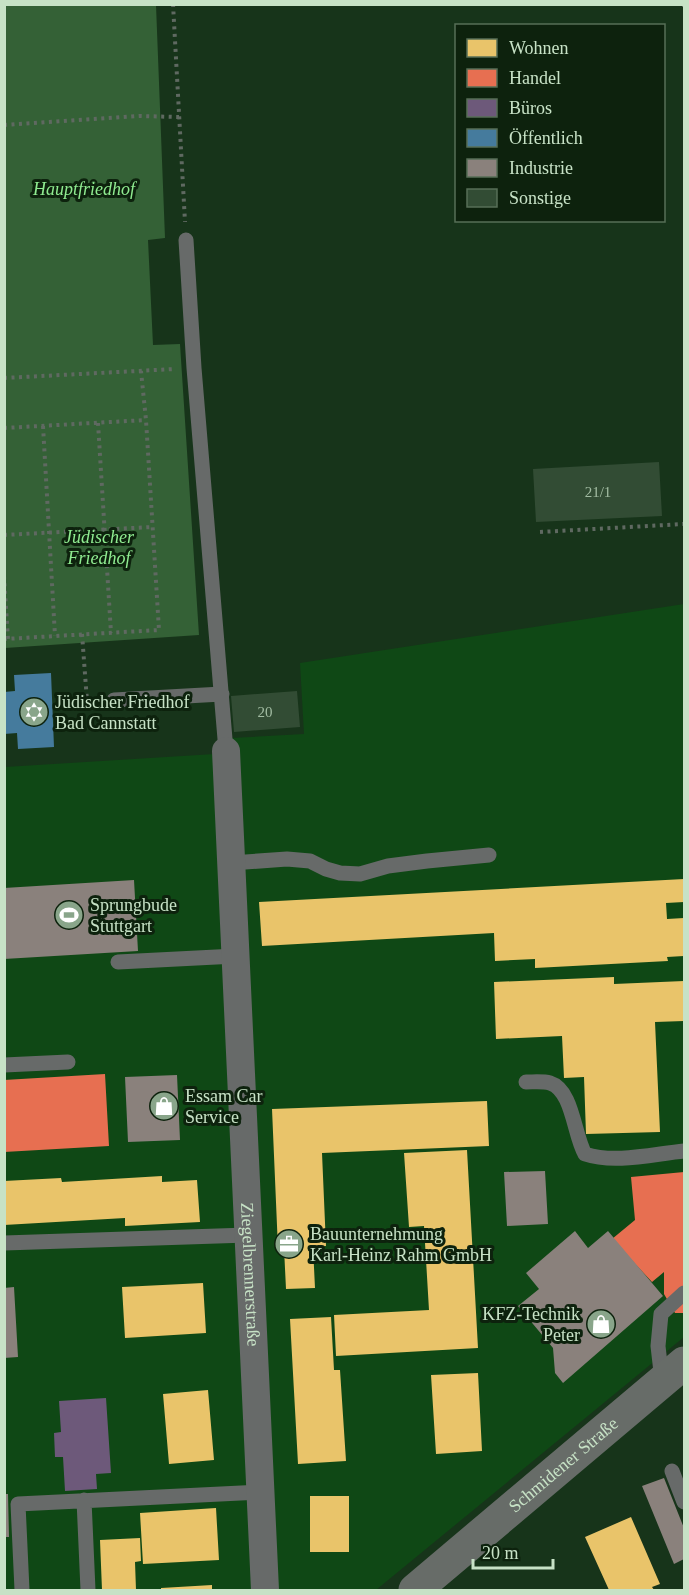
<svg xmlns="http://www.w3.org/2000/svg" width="689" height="1595" viewBox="0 0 689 1595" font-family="'Times New Roman',serif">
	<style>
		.built { fill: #0f4815 }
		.green { fill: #346136 }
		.homes { fill: #e9c46a }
		.shops { fill: #e76f51 }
		.offices { fill: #6d597a }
		.public { fill: #457b9d }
		.industry { fill: #8a817c }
		.building { fill: #324c34 }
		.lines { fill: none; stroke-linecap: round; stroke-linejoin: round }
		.path { stroke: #5f6961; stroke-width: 4; stroke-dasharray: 3 4.5; stroke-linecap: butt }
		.service { stroke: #676a69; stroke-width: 15 }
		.minor { stroke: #676a69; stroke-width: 28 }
		.secondary { stroke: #676c68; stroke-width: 33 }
		.labels { text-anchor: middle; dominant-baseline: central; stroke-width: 6; stroke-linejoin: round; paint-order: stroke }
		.number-label { font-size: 15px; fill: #a2bca2 }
		.park-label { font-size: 18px; font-style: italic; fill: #8feb90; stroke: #0d220d }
		.poi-label { font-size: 18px; fill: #c7e2c6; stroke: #0d220d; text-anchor: start }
		.street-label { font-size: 18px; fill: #c7e2c6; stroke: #0d220d }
	</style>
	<rect width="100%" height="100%" fill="#17341a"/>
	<path class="built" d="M684,604V1337L376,1590H5V767L231,753V738L304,734L300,663Z"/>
	<path class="green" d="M5,4L156,5L165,238L148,240L153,345L180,344L199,635L5,648Z"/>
	<path class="homes" d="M684,879V902L666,903L667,919L684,918V956L667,957L668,961L535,968V959L495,961L494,933L262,946L259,902Z
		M614,977V984L684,981V1021L655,1022L660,1132L586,1134L584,1077L564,1078L562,1036L496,1039L494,982Z
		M487,1101L489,1146L322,1153L326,1246L313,1247L315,1288L286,1289L284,1248L278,1249L272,1109Z
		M467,1150L478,1348L336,1356L334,1315L429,1310L424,1226L409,1227L404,1153Z
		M162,1176V1182L197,1180L200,1222L125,1226V1218L4,1225V1181L61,1178L62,1182Z
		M203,1283L206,1333L125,1338L122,1287Z
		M331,1317L334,1370H340L346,1461L298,1464L290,1319Z
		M478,1373L482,1451L436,1454L431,1375Z
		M208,1390L214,1460L169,1464L163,1394Z
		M310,1496H349V1552H310Z
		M216,1508L219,1560L143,1564L140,1513Z
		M631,1517L660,1584L652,1587L654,1590H609L585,1537Z
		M140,1538L141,1561L135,1562L136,1590H102L100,1540Z
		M212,1585V1590H161V1588Z"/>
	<path class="shops" d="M105,1074L109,1146L4,1152V1080Z
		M684,1172V1313H675L664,1294V1272L652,1282L612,1239L635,1220L631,1177Z"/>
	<path class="offices" d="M106,1398L111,1473L96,1474L97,1489L65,1491L63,1457H55L54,1433L61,1432L59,1401Z"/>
	<path class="public" d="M51,673L54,747L18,749L17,733L4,734V692L15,691L14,675Z"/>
	<path class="industry" d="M134,880L138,951L4,959V888Z
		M177,1075L180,1140L128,1142L125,1077Z
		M545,1171L548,1224L507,1226L504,1172Z
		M575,1231L588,1248L608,1231L663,1296L563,1383L555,1373L553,1348L518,1306L539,1289L526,1273Z
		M14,1287L18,1357L4,1358V1288Z
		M664,1478L684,1528V1559L674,1564L642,1486Z
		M4,1494H8L9,1537H4Z"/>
	<path class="building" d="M659,462L662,516L536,522L533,469Z
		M297,691L300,727L234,732L231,696Z"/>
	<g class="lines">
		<path class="path" d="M173,4L185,222
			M684,4V8
			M4,125L139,116L179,117
			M4,378L175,369
			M98,423L111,633
			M43,426L55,636
			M4,428L146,420
			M540,532L684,524
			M4,535L152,527
			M4,576L8,639
			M82,634L87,701H94
			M4,639L159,630L146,420L141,371"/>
		<path class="service" d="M186,240L194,368L226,751
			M114,700L222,694
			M231,863L287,859L310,861L326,869L340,873L360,874L388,866L427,861L489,855
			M118,962L236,956
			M4,1065L68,1062
			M526,1082C534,1082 543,1081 550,1083C573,1090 574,1136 585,1154C615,1164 653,1154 684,1151
			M4,1243L248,1235
			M662,1381L658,1346L661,1314L684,1293
			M672,1471L684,1502
			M84,1500L88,1590
			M22,1590L18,1504L260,1492"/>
		<path class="minor" id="s1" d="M226,751L265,1590"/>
		<path class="secondary" id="s2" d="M415,1590L684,1363"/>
	</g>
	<defs>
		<g id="synagogue-disc" transform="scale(1.5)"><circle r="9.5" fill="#89a58a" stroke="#0d220d"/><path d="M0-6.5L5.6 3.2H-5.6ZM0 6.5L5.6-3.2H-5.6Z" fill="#fff"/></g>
		<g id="stadium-disc" transform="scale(1.5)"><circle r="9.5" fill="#89a58a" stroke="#0d220d"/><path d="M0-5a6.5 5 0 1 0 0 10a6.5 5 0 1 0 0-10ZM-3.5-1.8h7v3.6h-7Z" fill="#fff"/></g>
		<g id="shop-disc" transform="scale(1.5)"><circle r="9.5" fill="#89a58a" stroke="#0d220d"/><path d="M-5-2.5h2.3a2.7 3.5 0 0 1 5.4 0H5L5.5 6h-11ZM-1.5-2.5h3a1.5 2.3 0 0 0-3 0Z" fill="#fff"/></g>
		<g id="office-disc" transform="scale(1.5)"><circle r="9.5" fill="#89a58a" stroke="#0d220d"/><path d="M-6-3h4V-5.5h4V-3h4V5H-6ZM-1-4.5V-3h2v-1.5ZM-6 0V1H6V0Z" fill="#fff"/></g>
	</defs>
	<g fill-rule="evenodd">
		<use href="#synagogue-disc" x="34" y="712"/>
		<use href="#stadium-disc" x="69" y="915"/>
		<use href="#shop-disc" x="164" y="1106"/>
		<use href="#office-disc" x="289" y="1244"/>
		<use href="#shop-disc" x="601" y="1324"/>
	</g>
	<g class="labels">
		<g class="number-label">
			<text x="598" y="492">21/1</text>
			<text x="265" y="712">20</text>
		</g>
		<g class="park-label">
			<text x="84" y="189">Hauptfriedhof</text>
			<text x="99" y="537">Jüdischer<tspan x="99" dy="21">Friedhof</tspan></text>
		</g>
		<g class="poi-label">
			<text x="55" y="702">Jüdischer Friedhof<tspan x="55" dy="21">Bad Cannstatt</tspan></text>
			<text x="90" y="905">Sprungbude<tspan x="90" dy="21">Stuttgart</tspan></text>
			<text x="185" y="1096">Essam Car<tspan x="185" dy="21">Service</tspan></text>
			<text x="310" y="1234">Bauunternehmung<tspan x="310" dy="21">Karl-Heinz Rahm GmbH</tspan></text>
			<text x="580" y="1314" text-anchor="end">KFZ-Technik<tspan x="580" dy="21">Peter</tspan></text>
		</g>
		<g class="street-label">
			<text stroke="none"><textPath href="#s1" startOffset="524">Ziegelbrennerstraße</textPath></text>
			<text stroke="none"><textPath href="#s2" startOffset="194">Schmidener Straße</textPath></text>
		</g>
	</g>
	<rect width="689" height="1595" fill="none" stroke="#c7e2c6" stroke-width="12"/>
	<rect x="455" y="24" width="210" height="198" fill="#0d220d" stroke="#576f57" stroke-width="1.5"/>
	<rect x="467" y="39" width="30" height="18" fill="#e9c46a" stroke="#576f57" stroke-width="1.5"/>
	<text x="509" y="54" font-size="18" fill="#c7e2c6">Wohnen</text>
	<rect x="467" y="69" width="30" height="18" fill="#e76f51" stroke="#576f57" stroke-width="1.5"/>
	<text x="509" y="84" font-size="18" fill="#c7e2c6">Handel</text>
	<rect x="467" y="99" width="30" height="18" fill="#6d597a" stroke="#576f57" stroke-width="1.5"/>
	<text x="509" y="114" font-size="18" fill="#c7e2c6">Büros</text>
	<rect x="467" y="129" width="30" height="18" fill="#457b9d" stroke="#576f57" stroke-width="1.5"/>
	<text x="509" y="144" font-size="18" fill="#c7e2c6">Öffentlich</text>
	<rect x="467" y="159" width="30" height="18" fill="#8a817c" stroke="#576f57" stroke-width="1.5"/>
	<text x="509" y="174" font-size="18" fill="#c7e2c6">Industrie</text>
	<rect x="467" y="189" width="30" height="18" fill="#324c34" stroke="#576f57" stroke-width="1.5"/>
	<text x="509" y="204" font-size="18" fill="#c7e2c6">Sonstige</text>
	<path d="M473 1559v9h80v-9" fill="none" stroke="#c7e2c6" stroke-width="3"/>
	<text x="482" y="1559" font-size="18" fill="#c7e2c6" stroke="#0d220d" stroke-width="4.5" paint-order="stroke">20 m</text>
</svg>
